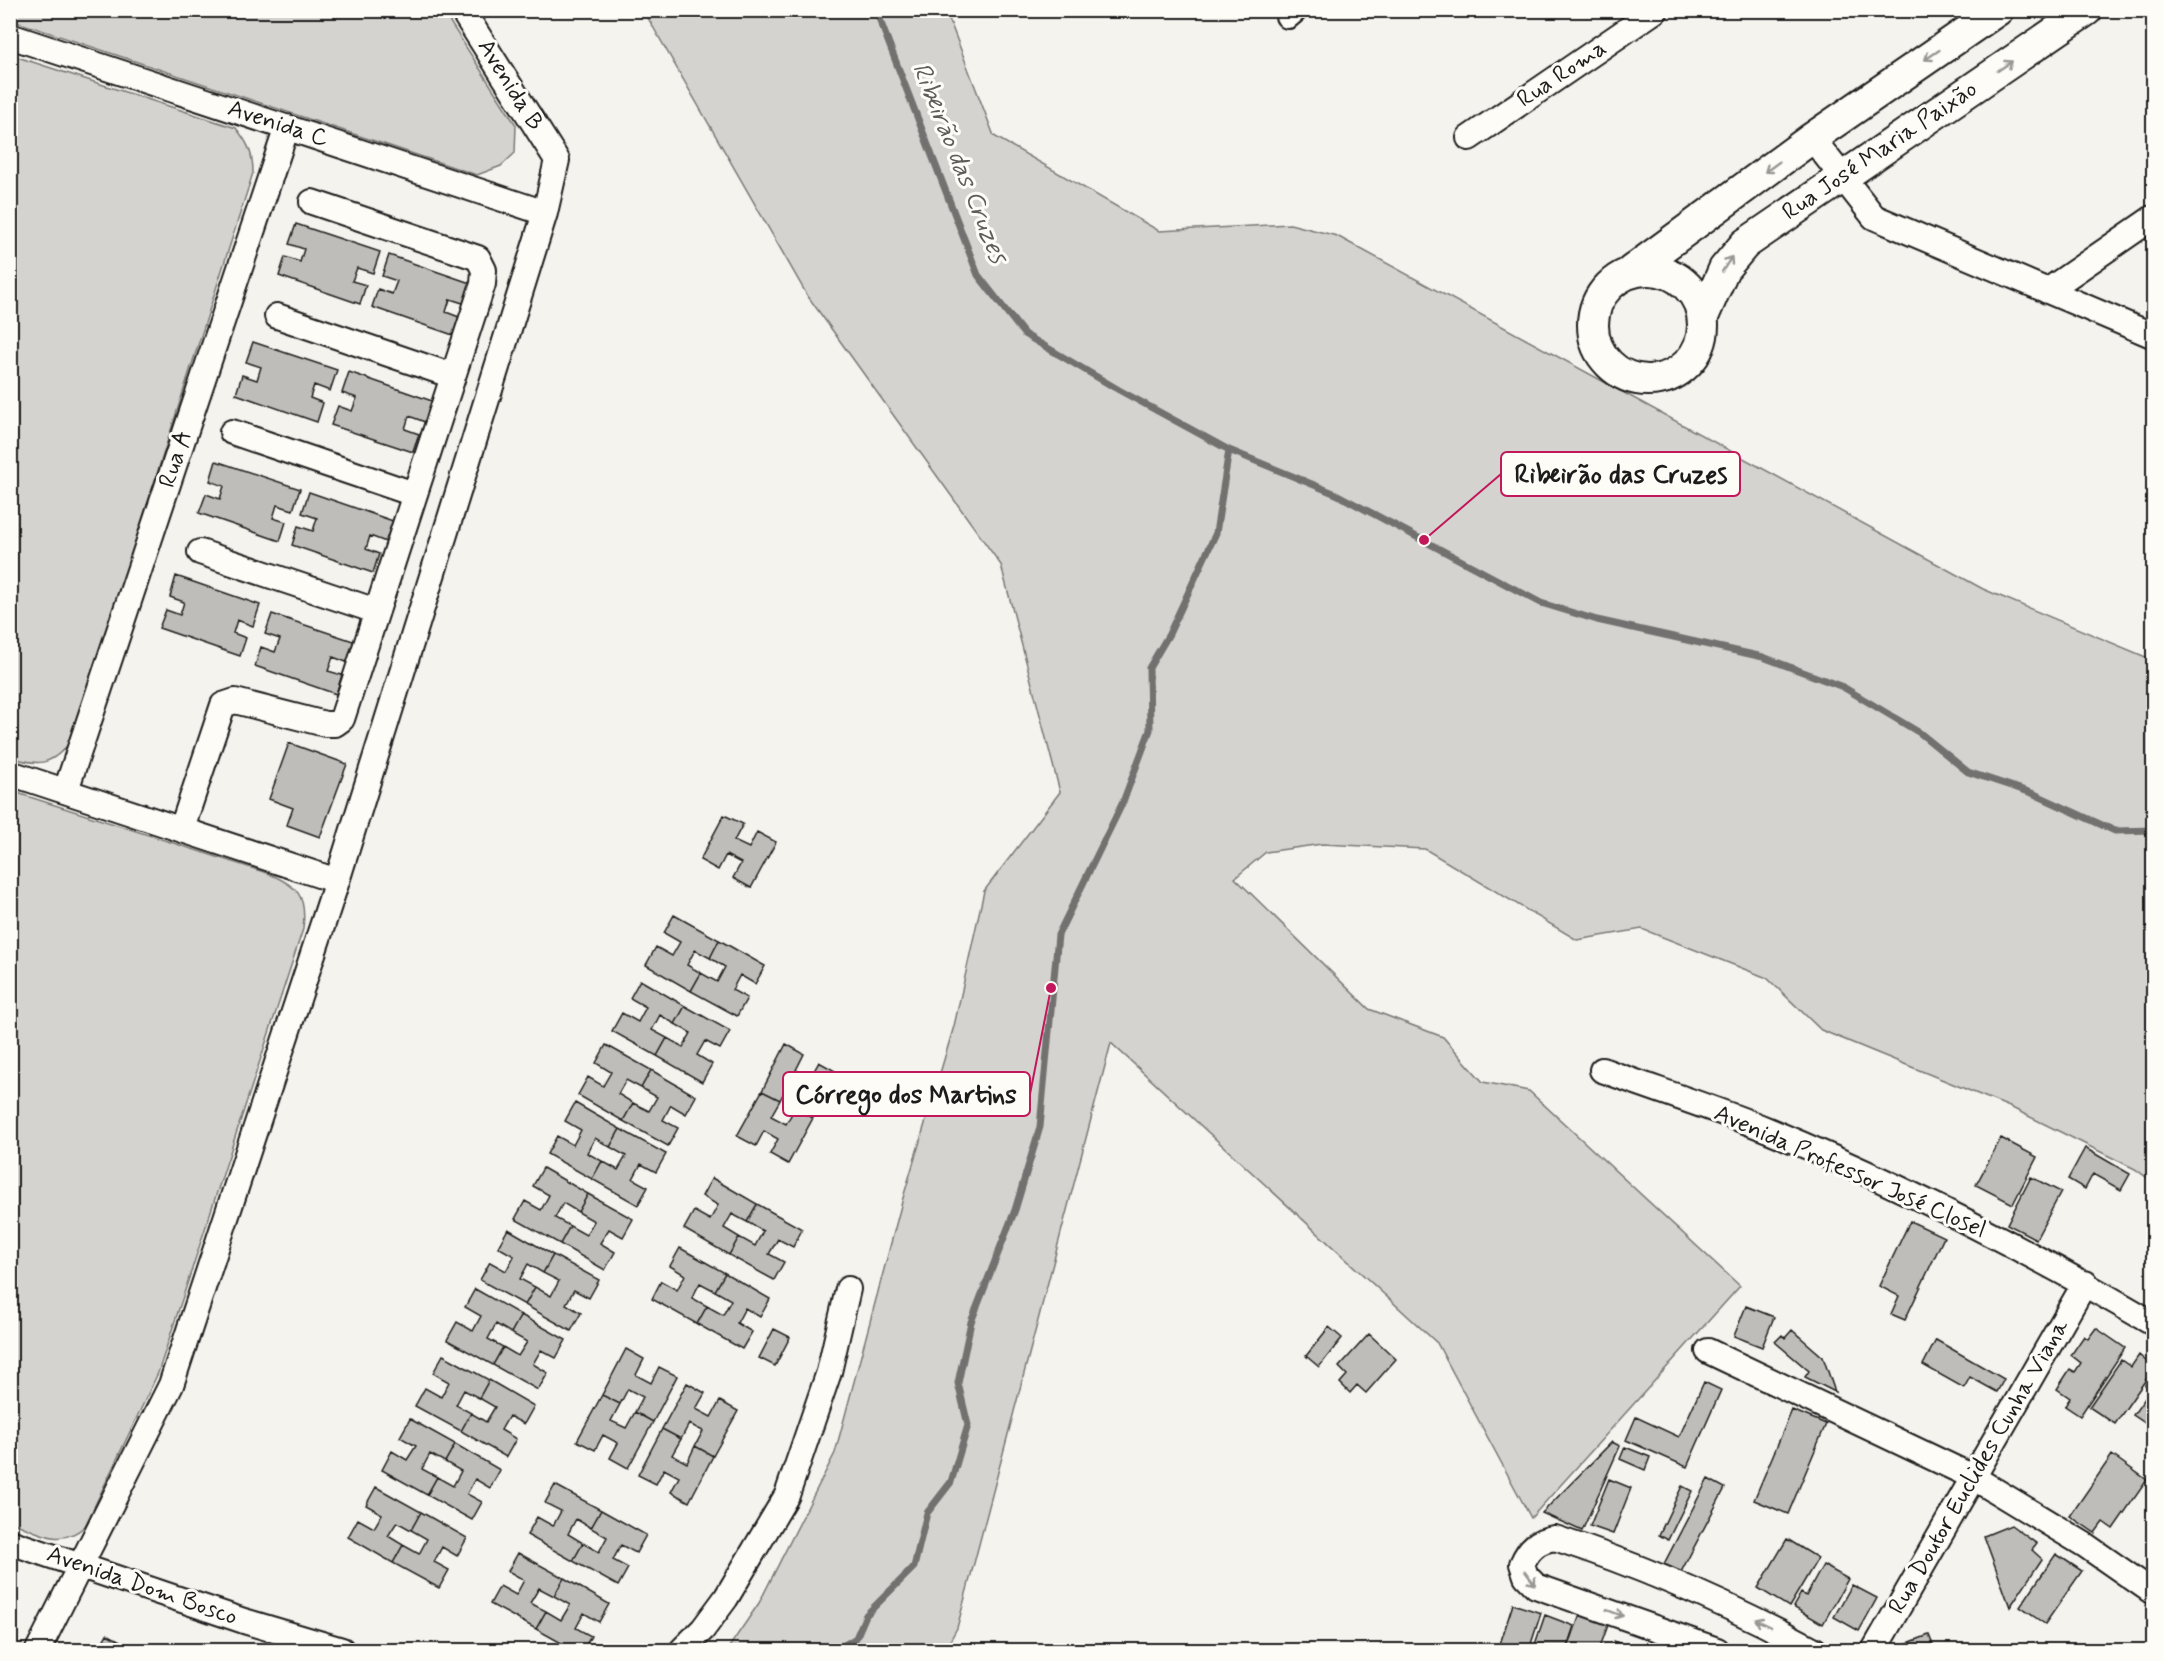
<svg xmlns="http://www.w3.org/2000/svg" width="2164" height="1661" viewBox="0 0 2164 1661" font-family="Mynerve,sans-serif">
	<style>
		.green { fill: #d4d3cf; stroke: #787876; stroke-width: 1.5 }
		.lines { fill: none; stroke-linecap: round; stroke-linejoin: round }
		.stream { stroke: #72716f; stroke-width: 7 }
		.building { fill: #bebdba; stroke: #1c1c1c; stroke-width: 1.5 }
		.minor-casing { stroke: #1c1c1c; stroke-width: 28 }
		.tertiary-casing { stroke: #1c1c1c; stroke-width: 34 }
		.minor { stroke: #fdfcf7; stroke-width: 24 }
		.tertiary { stroke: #fdfcf7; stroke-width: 30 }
		.oneway { stroke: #989794 }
		.labels { text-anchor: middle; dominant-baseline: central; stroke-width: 6; stroke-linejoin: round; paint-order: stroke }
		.street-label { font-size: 24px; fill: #1c1c1c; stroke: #fdfcf7 }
		.water-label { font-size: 26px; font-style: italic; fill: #5c5c5a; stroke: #fdfcf7 }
		.leader { fill: none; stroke: #c2185b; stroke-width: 2 }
		.callout-dot { fill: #c2185b; stroke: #fdfcf7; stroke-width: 2 }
		.callout { fill: #fdfcf7; stroke: #c2185b; stroke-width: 2 }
		.callout-label { font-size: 26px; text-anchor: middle; font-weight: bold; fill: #1c1c1c }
	</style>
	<rect width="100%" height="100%" fill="#f4f3ee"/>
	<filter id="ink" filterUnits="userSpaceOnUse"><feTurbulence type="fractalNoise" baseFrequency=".0167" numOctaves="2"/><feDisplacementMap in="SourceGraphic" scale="12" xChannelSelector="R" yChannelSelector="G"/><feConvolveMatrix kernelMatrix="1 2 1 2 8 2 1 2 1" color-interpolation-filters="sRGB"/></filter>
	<g filter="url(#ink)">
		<path class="green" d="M11,10L443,11L516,125L515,153L501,166L477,175L11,20Z
			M644,11H946L994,136L1159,231L1290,224L1337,236L1983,589L2153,660V1182L2135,1169L2012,1108L1821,1030L1767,978L1642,929L1577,940L1425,849L1322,844L1266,852L1235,878L1369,1009L1443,1037L1483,1082L1529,1091L1740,1286L1531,1518L1437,1343L1111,1043L957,1628L945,1650H727L759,1603L835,1453L903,1198L954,1026L984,891L1060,792L1001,565L807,295Z
			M11,55L236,128C248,143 253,153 253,173L72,740C52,765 40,767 11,757Z
			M11,791L267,873C298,886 307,895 303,929L158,1373L85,1526C60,1549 39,1532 11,1522Z"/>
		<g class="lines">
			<path class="stream" d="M876,10L978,275L1024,334L1119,390L1229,450L1336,494L1541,603L1597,620L1763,657L1843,687L1920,733L1968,772L2032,793L2115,831L2154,830
				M836,1650L856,1638L866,1615L914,1567L927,1513L951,1482L968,1425L958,1383L971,1322L1015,1210L1040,1127L1058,935L1123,802L1150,730L1149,668L1169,634L1216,533L1229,450"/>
		</g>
		<path class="building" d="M296,224L380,252L373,273L357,268L352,281L366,285L360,304L279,276L285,257L300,262L304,249L289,244Z
			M389,255L473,284L466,304L450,299L446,312L459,317L453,335L372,307L378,289L392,294L397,281L382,276Z
			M253,342L337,370L330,391L314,385L310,398L323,403L317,422L236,394L242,375L257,380L261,367L246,362Z
			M349,372L432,401L425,422L409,416L405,429L419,434L413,452L331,425L338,406L352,411L357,398L342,393Z
			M216,461L300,489L293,510L277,505L273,518L286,522L280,541L199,513L206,494L220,499L224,486L210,481Z
			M309,492L393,521L386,542L370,536L366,549L379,554L373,573L292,545L298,526L313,531L317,518L302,513Z
			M176,576L260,605L253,626L237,620L233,633L246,638L240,656L159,628L166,610L180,615L184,602L170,597Z
			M272,614L356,642L349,663L333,657L328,671L342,675L336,694L255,666L261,647L275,652L280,639L265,634Z
			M289,743L347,764L320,837L287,825L293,808L269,799Z
			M724,815L743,824L734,841L749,848L757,832L776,842L751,888L733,878L741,863L726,855L718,870L700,860Z
			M674,915L719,940L710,958L695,950L687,965L701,973L691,991L646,965L656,947L672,956L680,942L664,933Z
			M719,940L765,966L755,984L740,975L732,990L747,998L737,1016L691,991L701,973L717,982L725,967L710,958Z
			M640,980L685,1006L675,1024L660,1015L652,1030L667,1038L657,1056L612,1031L622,1013L638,1022L646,1007L630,998Z
			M685,1006L730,1031L720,1049L705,1041L697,1055L712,1064L702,1082L657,1056L667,1038L683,1047L691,1033L675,1024Z
			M786,1044L804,1054L796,1070L810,1078L819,1062L837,1072L813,1118L795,1108L803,1093L788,1085L780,1100L762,1091Z
			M606,1045L651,1070L641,1088L626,1080L618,1094L633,1103L623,1121L578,1095L588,1077L603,1086L611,1072L596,1063Z
			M651,1070L696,1096L686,1114L671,1105L663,1120L678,1128L668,1146L623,1121L633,1103L649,1111L657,1097L641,1088Z
			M762,1091L780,1100L771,1116L786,1124L795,1108L813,1118L788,1164L770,1154L778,1139L764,1131L756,1146L737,1136Z
			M575,1103L620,1129L610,1147L595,1138L587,1153L602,1161L592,1179L547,1154L557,1136L573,1145L581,1130L565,1121Z
			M620,1129L666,1154L656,1172L641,1164L633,1179L648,1187L638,1205L592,1179L602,1161L618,1170L626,1156L610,1147Z
			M2001,1138L2037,1157L2013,1204L1976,1185Z
			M2085,1148L2130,1174L2121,1190L2093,1174L2085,1189L2068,1179Z
			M543,1168L588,1194L578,1212L563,1203L555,1218L570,1226L560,1244L515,1219L525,1201L541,1210L549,1195L533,1186Z
			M2031,1177L2061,1192L2036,1239L2007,1224Z
			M712,1178L757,1204L747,1222L732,1214L724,1228L739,1237L729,1255L684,1229L694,1211L710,1220L718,1205L702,1196Z
			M588,1194L633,1219L623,1237L609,1229L600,1243L615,1252L605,1270L560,1244L570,1226L586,1235L594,1221L578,1212Z
			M757,1204L802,1229L793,1247L778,1239L769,1254L784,1262L774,1280L729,1255L739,1237L755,1246L763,1231L747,1222Z
			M1910,1221L1944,1237L1905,1320L1891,1314L1899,1296L1879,1286Z
			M508,1229L553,1255L543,1273L528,1264L520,1279L535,1287L525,1305L480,1280L490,1262L506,1271L514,1256L498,1247Z
			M680,1248L725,1273L715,1291L700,1283L692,1298L707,1306L697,1324L652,1299L661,1281L677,1290L685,1275L670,1266Z
			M553,1255L599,1280L589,1298L574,1290L566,1304L581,1313L571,1331L525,1305L535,1287L551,1296L559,1281L543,1273Z
			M725,1273L770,1299L760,1317L745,1308L737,1323L752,1332L742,1349L697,1324L707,1306L723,1315L731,1300L715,1291Z
			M475,1289L521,1315L511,1333L496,1324L488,1339L503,1347L493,1365L447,1340L457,1322L473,1331L481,1316L465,1307Z
			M1746,1306L1774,1317L1762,1347L1734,1336Z
			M521,1315L566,1340L556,1358L541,1350L533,1364L548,1373L538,1390L493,1365L503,1347L518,1356L527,1342L511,1333Z
			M1329,1327L1342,1338L1319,1367L1306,1356Z
			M2096,1328L2125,1348L2080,1416L2065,1406L2070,1398L2057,1389L2070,1369L2075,1372L2081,1363L2071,1355L2084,1336L2088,1339Z
			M774,1329L790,1337L775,1366L759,1358Z
			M1792,1330L1823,1357L1835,1392L1805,1377L1809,1371L1775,1342L1782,1335L1785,1338Z
			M1369,1334L1396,1359L1366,1393L1357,1385L1350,1393L1340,1383L1347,1375L1339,1367Z
			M1936,1340L2004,1379L1997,1392L1970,1377L1964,1388L1923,1365Z
			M626,1349L644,1359L636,1375L651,1383L659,1367L677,1376L653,1422L635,1412L643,1397L628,1389L620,1404L602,1395Z
			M443,1355L489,1380L479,1398L464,1390L456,1405L471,1413L461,1431L415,1406L425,1388L441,1397L449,1382L433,1373Z
			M2139,1355L2154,1368L2115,1424L2089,1407L2121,1360L2131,1367Z
			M2154,1373V1429L2133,1415L2151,1390L2145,1385Z
			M489,1380L534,1406L524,1424L509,1416L501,1430L516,1439L506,1457L461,1431L471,1413L486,1422L495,1407L479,1398Z
			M1704,1382L1721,1390L1687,1467L1626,1440L1636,1417L1679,1437Z
			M687,1383L705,1393L696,1409L711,1417L720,1401L738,1411L713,1456L695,1446L703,1431L689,1424L681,1439L662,1429Z
			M602,1395L620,1404L611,1421L626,1428L635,1412L653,1422L628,1468L610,1458L618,1443L603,1435L595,1450L577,1441Z
			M1792,1410L1826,1424L1788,1514L1754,1500Z
			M410,1419L455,1444L445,1462L430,1454L422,1469L437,1477L427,1495L382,1470L392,1451L407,1460L416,1446L400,1437Z
			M662,1429L681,1439L672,1455L687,1463L695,1446L713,1456L689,1502L671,1492L679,1477L664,1469L656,1484L638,1475Z
			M1612,1442L1620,1446L1582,1531L1542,1513Z
			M455,1444L500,1470L490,1488L475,1479L467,1494L482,1502L472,1520L427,1495L437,1477L453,1486L461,1471L445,1462Z
			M1625,1447L1650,1457L1645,1470L1620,1459Z
			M2112,1455L2147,1480L2113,1529L2103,1522L2095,1533L2070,1516Z
			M1609,1479L1631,1488L1613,1534L1590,1526Z
			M1708,1479L1725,1488L1681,1572L1664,1564Z
			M555,1485L601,1510L591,1528L576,1519L568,1534L583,1543L573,1561L527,1535L537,1517L553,1526L561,1511L545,1503Z
			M1682,1486L1692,1491L1668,1540L1659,1535Z
			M376,1487L421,1512L411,1530L397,1522L388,1536L403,1545L393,1563L348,1537L358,1519L374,1528L382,1514L366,1505Z
			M601,1510L646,1535L636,1553L621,1545L613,1560L628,1568L618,1586L573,1561L583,1543L599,1552L607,1537L591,1528Z
			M421,1512L467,1538L457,1556L442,1547L434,1562L449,1570L439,1588L393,1563L403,1545L419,1554L427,1539L411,1530Z
			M2011,1525L2037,1544L2032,1550L2042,1559L2010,1607L1984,1536Z
			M1787,1539L1818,1558L1789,1607L1758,1588Z
			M518,1553L564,1578L554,1596L539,1588L530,1603L546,1611L536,1629L490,1604L500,1586L516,1595L524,1580L508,1571Z
			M2056,1554L2082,1571L2045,1624L2020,1607Z
			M1823,1565L1848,1579L1823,1624L1793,1607L1801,1593L1806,1596Z
			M564,1578L609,1604L599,1622L584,1613L576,1628L591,1636L583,1650H574L536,1629L546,1611L561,1620L570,1605L554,1596Z
			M1852,1585L1877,1598L1859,1631L1834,1617Z
			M1513,1604L1541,1613L1529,1650H1498Z
			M1545,1615L1574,1626L1566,1650H1533Z
			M1580,1615L1608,1625L1599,1650H1567Z
			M107,1634L137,1650H98Z
			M1929,1635L1935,1650H1908L1905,1644Z
			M1614,1641L1636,1650H1610Z"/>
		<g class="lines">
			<g class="minor-casing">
				<path id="minor" d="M1288,16L1295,10
					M10,36L545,213
					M1469,138L1656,10
					M1812,138L1874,217L2154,336
					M2047,291L2154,217
					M277,316L453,376
					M232,432L414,494
					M200,552L376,611
					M10,773L337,881
					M66,790L287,127
					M182,828L223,705L235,701L325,724H335L342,719L483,284L484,270L478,258L312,202
					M1602,1070C1657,1090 1714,1108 1768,1130C1901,1185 2029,1251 2154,1324
					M1708,1351L1971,1476L2085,1545L2154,1593
					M10,1542L244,1621L342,1650
					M38,1650L171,1385L337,881L545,213L557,160L462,10
					M682,1650L703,1629L726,1598L787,1495L829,1372L848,1289
					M1717,1650L1536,1586L1526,1576L1522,1564C1529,1548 1538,1540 1555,1538C1644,1567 1732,1606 1815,1650
					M1874,1650L2085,1283"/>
			</g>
			<g class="tertiary-casing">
				<path id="tertiary" d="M1593 325a55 55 0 1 1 110 0a55 55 0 1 1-110 0Z
					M1631,271L1812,138L1998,10
					M1703,317L1724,269L1745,244L2087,10"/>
			</g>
			<use href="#minor" class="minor"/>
			<use href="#tertiary" class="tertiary"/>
		</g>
		<defs><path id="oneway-shaft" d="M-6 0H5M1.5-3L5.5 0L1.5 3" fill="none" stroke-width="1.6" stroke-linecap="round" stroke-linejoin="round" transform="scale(1.5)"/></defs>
		<g class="oneway">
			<use href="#oneway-shaft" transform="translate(1932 55) rotate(146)"/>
			<use href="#oneway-shaft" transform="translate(2005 66) rotate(-34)"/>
			<use href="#oneway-shaft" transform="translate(1772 167) rotate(144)"/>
			<use href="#oneway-shaft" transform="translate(1727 264) rotate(-57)"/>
			<use href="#oneway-shaft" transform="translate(1530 1578) rotate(53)"/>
			<use href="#oneway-shaft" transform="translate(1615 1613) rotate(20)"/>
			<use href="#oneway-shaft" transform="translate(1763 1623) rotate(-154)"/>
		</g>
	</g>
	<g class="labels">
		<g class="street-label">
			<text transform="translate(1562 74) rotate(-34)">Rua Roma</text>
			<text transform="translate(510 85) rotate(58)">Avenida B</text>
			<text transform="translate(278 124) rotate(18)">Avenida C</text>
			<text transform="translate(1880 151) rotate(-34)">Rua José Maria Paixão</text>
			<text transform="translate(176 459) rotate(-72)">Rua A</text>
			<text transform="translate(1850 1172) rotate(24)">Avenida Professor José Closel</text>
			<text transform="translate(1979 1467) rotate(-60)">Rua Doutor Euclides Cunha Viana</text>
			<text transform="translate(142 1586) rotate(19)">Avenida Dom Bosco</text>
		</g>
		<g class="water-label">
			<text transform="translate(959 163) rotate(68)">Ribeirão das Cruzes</text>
		</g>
	</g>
	<path class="leader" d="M1424 540L1501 474M1051 988L1030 1094"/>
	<g class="callout-dot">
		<circle cx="1424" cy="540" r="6"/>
		<circle cx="1051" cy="988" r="6"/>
	</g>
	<g class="callout">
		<rect x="1501" y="452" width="239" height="44" rx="6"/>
		<rect x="783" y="1072" width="247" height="44" rx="6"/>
	</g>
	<g class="callout-label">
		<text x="1621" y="483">Ribeirão das Cruzes</text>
		<text x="906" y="1103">Córrego dos Martins</text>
	</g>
	<rect width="2164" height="1661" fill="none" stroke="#fdfcf7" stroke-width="36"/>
	<rect x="18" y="18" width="2128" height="1625" fill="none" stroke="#1c1c1c" stroke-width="2" filter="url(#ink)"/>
</svg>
